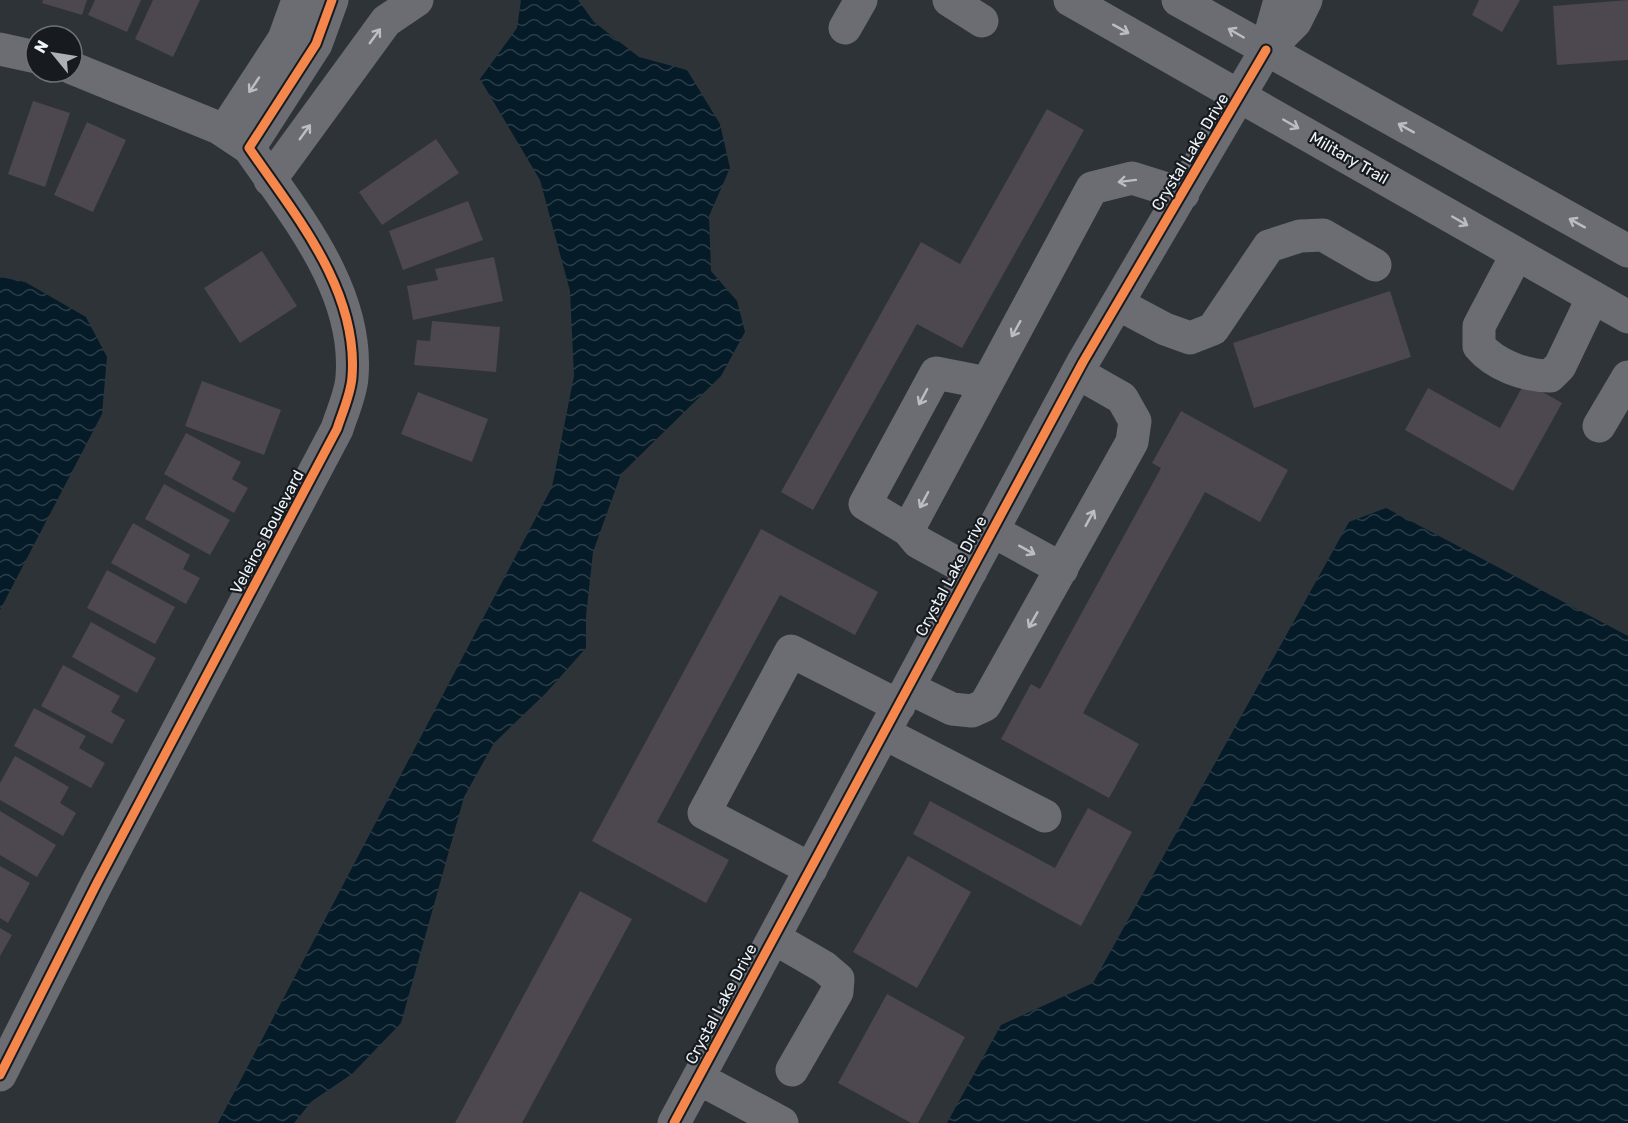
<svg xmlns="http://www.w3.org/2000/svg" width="1628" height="1123" viewBox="0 0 1628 1123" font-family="Rubik,sans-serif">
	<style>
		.water { fill: url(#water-waves) }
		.building { fill: #4d474f }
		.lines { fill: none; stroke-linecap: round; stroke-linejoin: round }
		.minor { stroke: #6c6c73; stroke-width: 33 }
		.cycleway-casing { stroke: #171b1f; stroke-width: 13 }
		.cycleway { stroke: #f5874c; stroke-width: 9 }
		.oneway { stroke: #babec4 }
		.labels { text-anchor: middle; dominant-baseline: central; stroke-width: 4.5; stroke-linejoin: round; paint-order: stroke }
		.street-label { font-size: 16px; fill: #eef5fa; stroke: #171b1f }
	</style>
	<defs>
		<pattern id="water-waves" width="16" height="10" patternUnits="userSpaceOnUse" patternTransform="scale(1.5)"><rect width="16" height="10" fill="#051b28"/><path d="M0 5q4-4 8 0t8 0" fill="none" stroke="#2a3d48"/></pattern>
	</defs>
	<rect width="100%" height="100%" fill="#2e3338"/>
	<path class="water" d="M521,0H578L594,22L639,57L687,70L720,124L730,168L709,216L711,271L737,301L745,332L721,376L621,474L593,552L586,616V648L545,694L494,743L464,797L401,1023L352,1074L312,1101L294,1123H218L552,487L574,376L570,291L540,180L480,79L517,28Z
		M0,277L25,282L86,317L107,357L102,414L0,610Z
		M1386,508L1628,636V1123H947L1001,1025L1093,983L1349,522Z"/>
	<path class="building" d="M43,0H87L82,15L42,3Z
		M95,0H141L127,32L88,15Z
		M153,0H200L173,57L135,39Z
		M1479,0H1520L1502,32L1472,15Z
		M1628,0V60L1557,65L1553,6Z
		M33,101L70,113L45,187L8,174Z
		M1047,109L1084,130L962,348L917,324L813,510L781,492L921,242L960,264Z
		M87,122L126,140L93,212L54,195Z
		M436,139L459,173L382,225L359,192Z
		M468,201L483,240L403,270L389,231Z
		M262,251L297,306L240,343L204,288Z
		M494,257L503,301L413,320L407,286L438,280L435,269Z
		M1390,291L1411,357L1254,408L1233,343Z
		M432,321L500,327L496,372L414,365L417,340L430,341Z
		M202,381L281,410L264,455L185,426Z
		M1525,382L1562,403L1513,491L1405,430L1428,388L1500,428Z
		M418,392L488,419L472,462L401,434Z
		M1181,411L1288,470L1260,522L1205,492L1083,713L1139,744L1109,798L1001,739L1031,684L1040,689L1161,468L1152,463Z
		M186,433L241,462L232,479L248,488L234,513L164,474Z
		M164,484L230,520L210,555L145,519Z
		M133,523L190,555L183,569L200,578L186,604L111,563Z
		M761,529L878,592L855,635L780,595L657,822L729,860L706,903L592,841Z
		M107,570L175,607L155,644L87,608Z
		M91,622L156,658L137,693L72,657Z
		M63,665L120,696L111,712L125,720L112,744L41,706Z
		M34,708L86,736L79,748L105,763L91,788L14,746Z
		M15,756L69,787L60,803L76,813L63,836L0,800V783Z
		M930,801L1055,868L1088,808L1132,832L1081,926L913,834Z
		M0,811L56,845L37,877L0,855Z
		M908,856L971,892L917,988L853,952Z
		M0,866L30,883L8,923L0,918Z
		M580,891L632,919L522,1123H455Z
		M0,928L12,935L0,956Z
		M887,994L965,1037L918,1123H911L838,1083Z"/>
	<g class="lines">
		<path class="minor" d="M949,0L982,21
			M1070,0L1628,317
			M1178,0L1628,251
			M845,28L861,0
			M1272,45L1295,22L1306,0
			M0,49L36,57
			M72,68L219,128L249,148
			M224,131L284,39L298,0
			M270,180L386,21L417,0
			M1517,254L1479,326V346C1495,365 1525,376 1550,376L1560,366L1593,297
			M1118,304L1165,329L1190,338L1213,329L1269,246L1300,236L1323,235L1375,265
			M1599,426L1628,377
			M908,530L865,504L936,373L987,383
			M993,531L1062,569
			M971,571L918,542L908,530L1092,188L1132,178L1183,194
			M909,688L952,709L972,711L985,705L1132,442L1135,421L1122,398L1078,373
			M884,733L1045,816
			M811,869L704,813L791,651L899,706
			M774,938L824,967L838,979L837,992L792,1070
			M0,1075L97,883L337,429C342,413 351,394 352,377C359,290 295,215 249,148L316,44L332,0
			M698,1078L782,1123
			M674,1123L1083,362L1266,50L1280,0"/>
		<g class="cycleway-casing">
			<path id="cycleway" d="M0,1075L97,883L337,429C342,413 351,394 352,377C359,290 295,215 249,148L316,44L332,0
				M674,1123L1083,362L1266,50"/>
		</g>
		<use href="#cycleway" class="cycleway"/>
	</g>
	<defs><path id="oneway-shaft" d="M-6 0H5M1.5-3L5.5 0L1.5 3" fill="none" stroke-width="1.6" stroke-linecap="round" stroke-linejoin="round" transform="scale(1.5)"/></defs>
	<g class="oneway">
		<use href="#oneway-shaft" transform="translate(1121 29) rotate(29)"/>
		<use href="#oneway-shaft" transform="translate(1236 33) rotate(-150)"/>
		<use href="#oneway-shaft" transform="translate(375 36) rotate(-54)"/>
		<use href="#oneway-shaft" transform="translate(254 85) rotate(124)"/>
		<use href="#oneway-shaft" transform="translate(1291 124) rotate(30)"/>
		<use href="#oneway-shaft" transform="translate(1406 128) rotate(-151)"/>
		<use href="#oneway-shaft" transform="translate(305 132) rotate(-54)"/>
		<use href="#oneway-shaft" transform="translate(1127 181) rotate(173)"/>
		<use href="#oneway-shaft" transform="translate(1460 221) rotate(30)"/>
		<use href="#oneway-shaft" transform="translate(1577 223) rotate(-151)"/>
		<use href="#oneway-shaft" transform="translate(1016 329) rotate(119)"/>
		<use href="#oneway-shaft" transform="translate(923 397) rotate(118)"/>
		<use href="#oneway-shaft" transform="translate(924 500) rotate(118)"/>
		<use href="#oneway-shaft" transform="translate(1090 518) rotate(-61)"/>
		<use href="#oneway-shaft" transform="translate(1027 550) rotate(29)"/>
		<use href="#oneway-shaft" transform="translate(1033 620) rotate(120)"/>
	</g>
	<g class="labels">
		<g class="street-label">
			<text transform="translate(1190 152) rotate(-59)">Crystal Lake Drive</text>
			<text transform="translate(1349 158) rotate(30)">Military Trail</text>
			<text transform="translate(267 532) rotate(-62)">Veleiros Boulevard</text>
			<text transform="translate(951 576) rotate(-62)">Crystal Lake Drive</text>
			<text transform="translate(721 1004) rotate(-62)">Crystal Lake Drive</text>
		</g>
	</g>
	<g transform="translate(54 54) rotate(300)"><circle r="28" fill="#171b1f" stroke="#6d7277" stroke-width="1.5"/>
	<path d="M0-4.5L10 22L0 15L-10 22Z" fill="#abb1b6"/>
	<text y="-9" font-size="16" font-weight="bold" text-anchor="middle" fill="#eef5fa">N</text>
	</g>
</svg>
